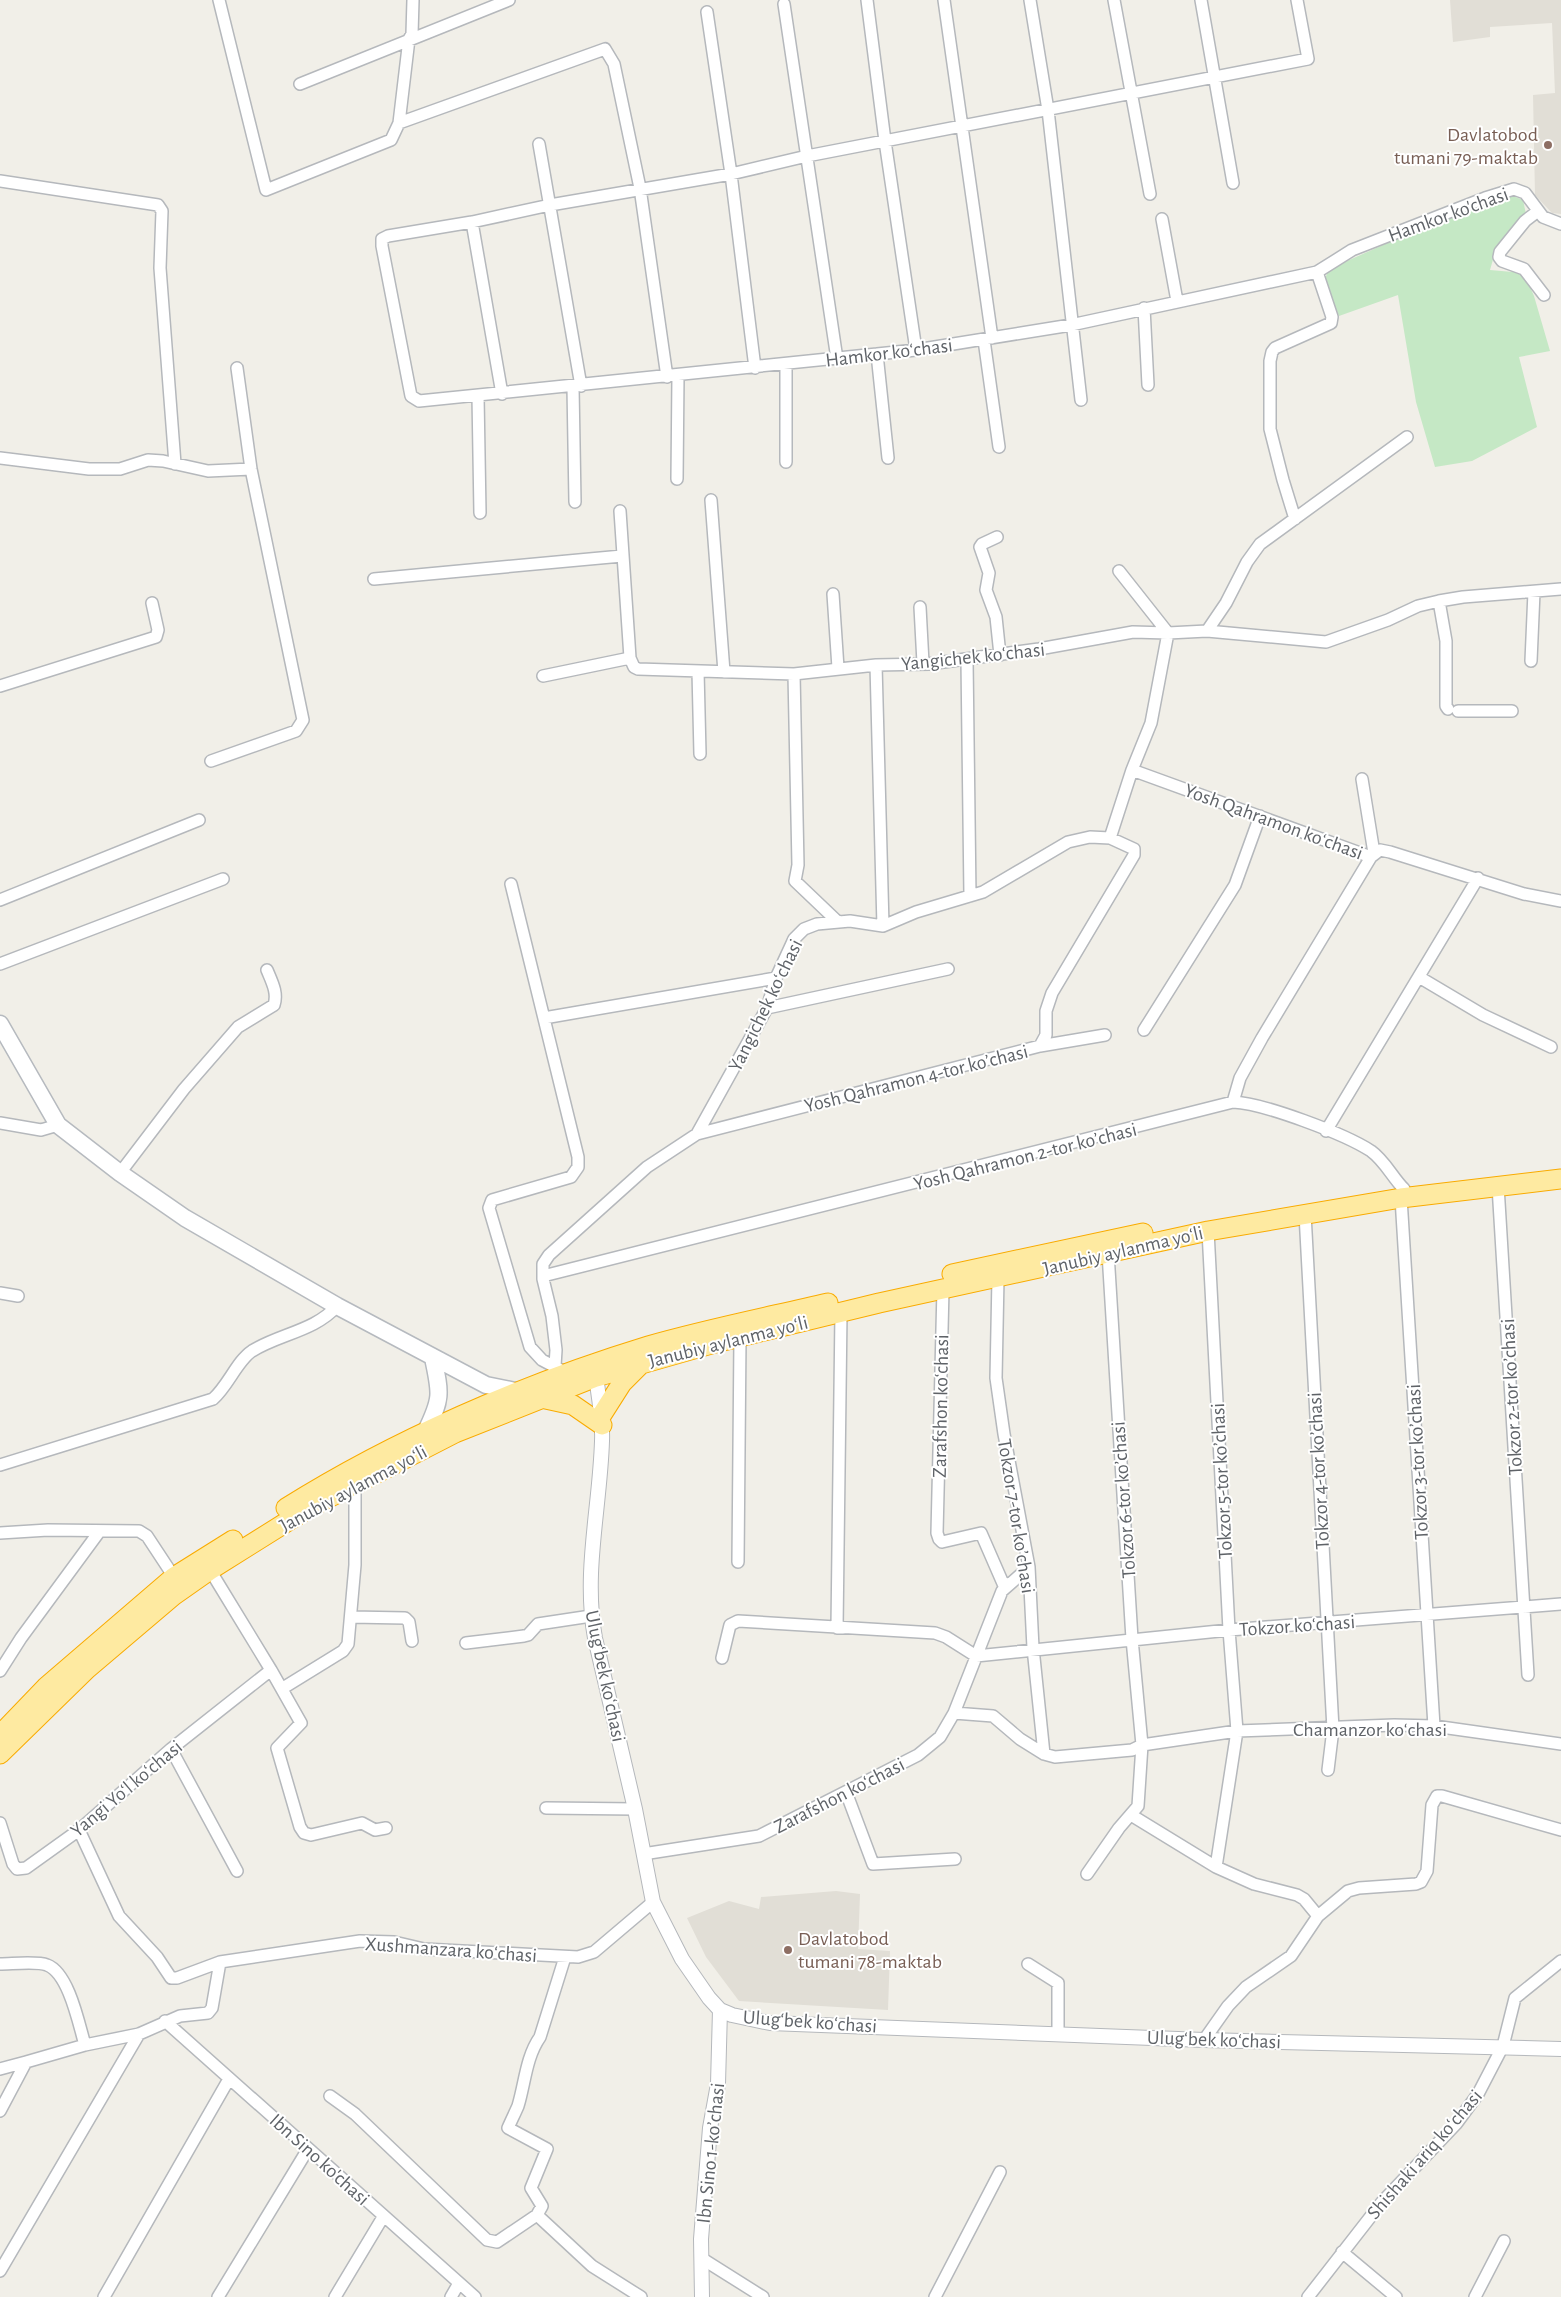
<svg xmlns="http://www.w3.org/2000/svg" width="1561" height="2297" font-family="'Alegreya Sans',sans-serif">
	<rect width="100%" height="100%" fill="#f1efe8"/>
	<path fill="#e1ded6" d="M1450 0H1561V214L1552 213 1535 195 1533 95 1555 93 1552 23 1490 27V37L1453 42Z
		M836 1891 860 1894 858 1949 890 1951 888 2010 739 2001 706 1957 687 1918 729 1901 759 1909 761 1897Z"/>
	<path fill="#c5e8c5" d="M1508 194 1523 200 1526 214 1494 256 1490 270 1524 273 1534 296 1550 351 1519 357 1537 427 1472 461 1435 467 1416 402 1398 295 1339 316 1324 281 1329 269 1446 217Z"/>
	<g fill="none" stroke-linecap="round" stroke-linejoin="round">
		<g stroke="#b5b8bc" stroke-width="14">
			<path id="minor" d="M219 0 266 190 391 140 399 123 409 39 412 34 413 0
				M867 0 885 141 916 350
				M944 0 992 338
				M1030 0 1048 110 1081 400
				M1114 0 1150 194
				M1201 0 1233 183
				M1297 0 1308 59 807 156 731 174 550 205 472 222 388 236 382 239V246L411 396 419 401 916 350 1071 325 1317 272 1352 250 1485 198 1514 189 1525 193 1543 217 1561 224
				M784 4 837 359
				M707 12 731 174 755 368
				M300 84 509 0
				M399 123 605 49 614 64 640 188 667 377
				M539 144 581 386
				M0 181 158 205 162 211 160 268 175 464
				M1538 211 1525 221 1500 252 1499 257 1502 261 1524 269 1544 295
				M1162 219 1177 301
				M472 222 502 394
				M1144 308 1148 385
				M984 340 999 447
				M877 354 888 458
				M573 387 575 502
				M478 396 480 513
				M0 458 89 469H120L148 460 163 461 208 471 251 469
				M786 462V364
				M677 479 678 376
				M711 500 724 672
				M620 511 630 658 634 667 638 669 794 674 876 665 929 664 1039 649 1133 632 1168 633 1207 631 1326 642 1388 620 1418 606 1439 601 1463 597 1561 589
				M1295 519 1283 480 1270 429V361L1272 352 1275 348 1331 323 1332 317 1317 272
				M997 537 982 544 980 547 989 573 986 590 996 617 1000 655
				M374 579 622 556
				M833 594 838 668
				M1439 601 1446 641V706L1448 709
				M920 607 923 663
				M1207 631 1226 603 1247 562 1260 544 1407 437
				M967 660 970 896
				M1531 661 1534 592
				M876 665 883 926
				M698 671 700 754
				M794 674 798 865 795 881 838 922
				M543 676 630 658
				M0 686 156 637 158 630 152 603
				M1458 711H1512
				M211 761 296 731 303 720 251 469 237 368
				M1132 770 1371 857 1380 850 1390 852 1524 894 1561 901
				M1362 779 1374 853
				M1110 838 1132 770 1151 723 1168 633 1119 571
				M511 884 578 1157V1167L571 1177 492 1200 489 1208 530 1347 542 1360 561 1370
				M0 900 199 820
				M0 964 223 879
				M1419 977 1483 1015 1551 1047
				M767 1008 948 969
				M544 1018 776 978
				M1144 1030 1235 885 1260 816
				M1040 1046 1105 1035
				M1233 1102C1263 1103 1345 1134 1371 1151 1385 1161 1392 1177 1404 1189
				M0 1123 41 1130 58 1125
				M1326 1131 1478 878
				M120 1173 184 1089 238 1027 274 1005C278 993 272 982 267 970
				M1498 1186 1528 1675
				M1401 1198 1434 1726
				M1305 1214 1333 1729 1328 1770
				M1208 1231 1229 1630 1237 1731 1216 1867
				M543 1276 1233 1102 1240 1078 1262 1038 1371 857
				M998 1278 996 1378 1004 1434 1029 1567 1033 1648 1044 1754
				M943 1289 937 1533 939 1539 942 1542 981 1533 1005 1588 1010 1583
				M0 1293 18 1296
				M841 1313 837 1628H843
				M555 1366 556 1350 552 1316 543 1279V1264L549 1255 647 1167 697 1134 767 1008 776 978 794 939 804 929 817 924 850 921 883 926 916 912 983 892 1068 842 1090 837 1110 838 1134 849V855L1052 993 1046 1011V1035L1040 1046 697 1134
				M0 1465 213 1399C228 1386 237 1361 252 1351 279 1334 315 1331 337 1306
				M0 1533 48 1530 139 1531 147 1536 174 1577
				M738 1562 740 1338
				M351 1617 405 1618 409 1622 412 1641
				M466 1643 524 1636 528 1635 538 1624 591 1616
				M722 1658 730 1625 738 1621 935 1633 946 1637 976 1656 1229 1630 1561 1604
				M271 1670 301 1723 277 1748 300 1827 304 1833 311 1835 362 1823 375 1830 386 1828
				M0 1671 21 1638 99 1532
				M283 1688 343 1651 348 1644 355 1565V1486
				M954 1713 993 1716 1020 1739 1044 1754 1055 1757 1132 1750 1142 1745 1237 1731 1394 1725 1434 1726 1561 1744
				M171 1749 237 1871
				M846 1792 873 1864 955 1859
				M546 1808 635 1809
				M1131 1815 1216 1867 1254 1884 1297 1895 1304 1899 1318 1916
				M0 1823 13 1864 17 1869 26 1868 79 1830 171 1749 271 1670 210 1570
				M79 1830 119 1916 157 1957 171 1978H177L220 1962 360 1941 394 1942 424 1949 578 1957 594 1952 653 1902
				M643 1854 759 1836 918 1755 940 1737 954 1713 1002 1591 1029 1567
				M1087 1874 1119 1828 1138 1806 1142 1745 1132 1639 1108 1253
				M0 1964C12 1964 37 1961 47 1965 69 1973 79 2025 85 2045L139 2034 180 2016 208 2013 212 2008 220 1962
				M1028 1964 1058 1983V2034
				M165 2021 475 2297
				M1204 2040 1228 2006 1246 1987 1291 1956 1318 1916 1348 1891 1359 1888 1416 1884 1421 1882 1427 1871 1432 1805 1437 1796H1442L1561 1830
				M0 2069 26 2062
				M330 2096 355 2114 487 2240 497 2242 537 2215 592 2266 641 2297
				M0 2111 26 2062 85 2045
				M537 2215 542 2206 531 2188 547 2149 508 2128C511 2121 515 2113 518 2106 525 2083 526 2057 540 2037L565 1957
				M1342 2252 1396 2297
				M701 2258 763 2297
				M0 2271 139 2034
				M104 2297 229 2079
				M218 2297 308 2149
				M335 2297 383 2217
				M451 2297 459 2283
				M935 2297 1000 2172
				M1308 2297 1382 2202 1456 2124 1478 2094 1503 2046 1515 1998 1561 1961
				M1475 2297 1504 2241"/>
		</g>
		<g stroke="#b5b8bc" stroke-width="16">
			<path id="tertiary" d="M596 1377C599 1398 603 1419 602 1441 600 1507 583 1573 595 1638L635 1809 653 1902 682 1959 709 1998 720 2010 732 2015 770 2023 1204 2040 1561 2049
				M702 2297 701 2239 710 2128 718 2084 720 2010"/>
		</g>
		<g stroke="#b6babf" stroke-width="19">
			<path id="secondary" d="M0 1024 58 1125 120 1173 185 1218 337 1306 486 1385 520 1392
				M425 1433C442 1399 441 1394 433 1358"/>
		</g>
		<g stroke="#f9ab00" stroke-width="21">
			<path id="trunk" d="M952 1274 1143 1233
				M541 1398 573 1405 602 1425
				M601 1416 622 1383 640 1365
				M286 1508C396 1439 524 1384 648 1346 707 1329 768 1317 828 1303
				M0 1735 46 1687 174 1577 233 1540
				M0 1754 87 1669 173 1596 210 1570 309 1508 455 1433 596 1377 715 1343 879 1303 1208 1231 1401 1198 1561 1179"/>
		</g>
		<use href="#minor" stroke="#fff" stroke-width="11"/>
		<use href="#tertiary" stroke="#fff" stroke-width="14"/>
		<use href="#secondary" stroke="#fff" stroke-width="16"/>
		<use href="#trunk" stroke="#feeaa1" stroke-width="19"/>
	</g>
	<g fill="#8d6e63" stroke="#fff" stroke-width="2">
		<circle cx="1548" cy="145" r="5"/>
		<circle cx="788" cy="1950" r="5"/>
	</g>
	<g text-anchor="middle" stroke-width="4" stroke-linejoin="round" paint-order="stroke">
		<g font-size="20" fill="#785e54" stroke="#fff" text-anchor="end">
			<text x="1538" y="141">Davlatobod<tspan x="1538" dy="23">tumani 79-maktab</tspan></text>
			<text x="798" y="1945" text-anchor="start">Davlatobod<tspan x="798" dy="23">tumani 78-maktab</tspan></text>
		</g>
		<g font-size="20" fill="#5f6368" stroke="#fff">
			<text transform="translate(1448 214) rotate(-20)" y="7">Hamkor ko'chasi</text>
			<text transform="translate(889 352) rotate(-7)" y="7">Hamkor koʻchasi</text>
			<text transform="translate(973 656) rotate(-6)" y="7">Yangichek koʻchasi</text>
			<text transform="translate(1274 821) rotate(20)" y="7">Yosh Qahramon koʻchasi</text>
			<text transform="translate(765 1005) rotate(-64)" y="7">Yangichek koʻchasi</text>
			<text transform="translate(916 1078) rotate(-14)" y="7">Yosh Qahramon 4-tor koʼchasi</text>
			<text transform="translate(1025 1156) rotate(-14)" y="7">Yosh Qahramon 2-tor koʼchasi</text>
			<text transform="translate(1123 1250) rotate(-13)" y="7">Janubiy aylanma yoʻli</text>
			<text transform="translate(728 1341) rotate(-14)" y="7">Janubiy aylanma yoʻli</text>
			<text transform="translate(1511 1397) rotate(-93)" y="7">Tokzor 2-tor koʼchasi</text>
			<text transform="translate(940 1406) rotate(-89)" y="7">Zarafshon koʻchasi</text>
			<text transform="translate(1417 1462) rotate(-93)" y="7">Tokzor 3-tor koʼchasi</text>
			<text transform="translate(1318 1471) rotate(-93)" y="7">Tokzor 4-tor koʼchasi</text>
			<text transform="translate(1221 1481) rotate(-93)" y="7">Tokzor 5-tor koʼchasi</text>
			<text transform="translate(353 1488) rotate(-28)" y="7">Janubiy aylanma yoʻli</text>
			<text transform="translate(1123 1500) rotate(-94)" y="7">Tokzor 6-tor koʼchasi</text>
			<text transform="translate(1017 1516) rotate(81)" y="7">Tokzor 7-tor koʼchasi</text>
			<text transform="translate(1297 1625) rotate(-4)" y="7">Tokzor koʻchasi</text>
			<text transform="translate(606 1676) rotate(78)" y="7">Ulugʻbek koʻchasi</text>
			<text x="1370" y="1736">Chamanzor koʻchasi</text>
			<text transform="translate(126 1788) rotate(-40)" y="7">Yangi Yoʻl koʻchasi</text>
			<text transform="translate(839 1795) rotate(-27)" y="7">Zarafshon koʻchasi</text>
			<text transform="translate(451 1949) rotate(4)" y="7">Xushmanzara koʻchasi</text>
			<text transform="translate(810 2021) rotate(4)" y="7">Ulugʻbek koʻchasi</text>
			<text transform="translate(1214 2039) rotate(2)" y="7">Ulugʻbek koʻchasi</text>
			<text transform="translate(710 2153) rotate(-84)" y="7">Ibn Sino 1-koʼchasi</text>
			<text transform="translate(1424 2154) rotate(-49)" y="7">Shishaki ariq koʻchasi</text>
			<text transform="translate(320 2159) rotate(42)" y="7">Ibn Sino ko'chasi</text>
		</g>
	</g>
</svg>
